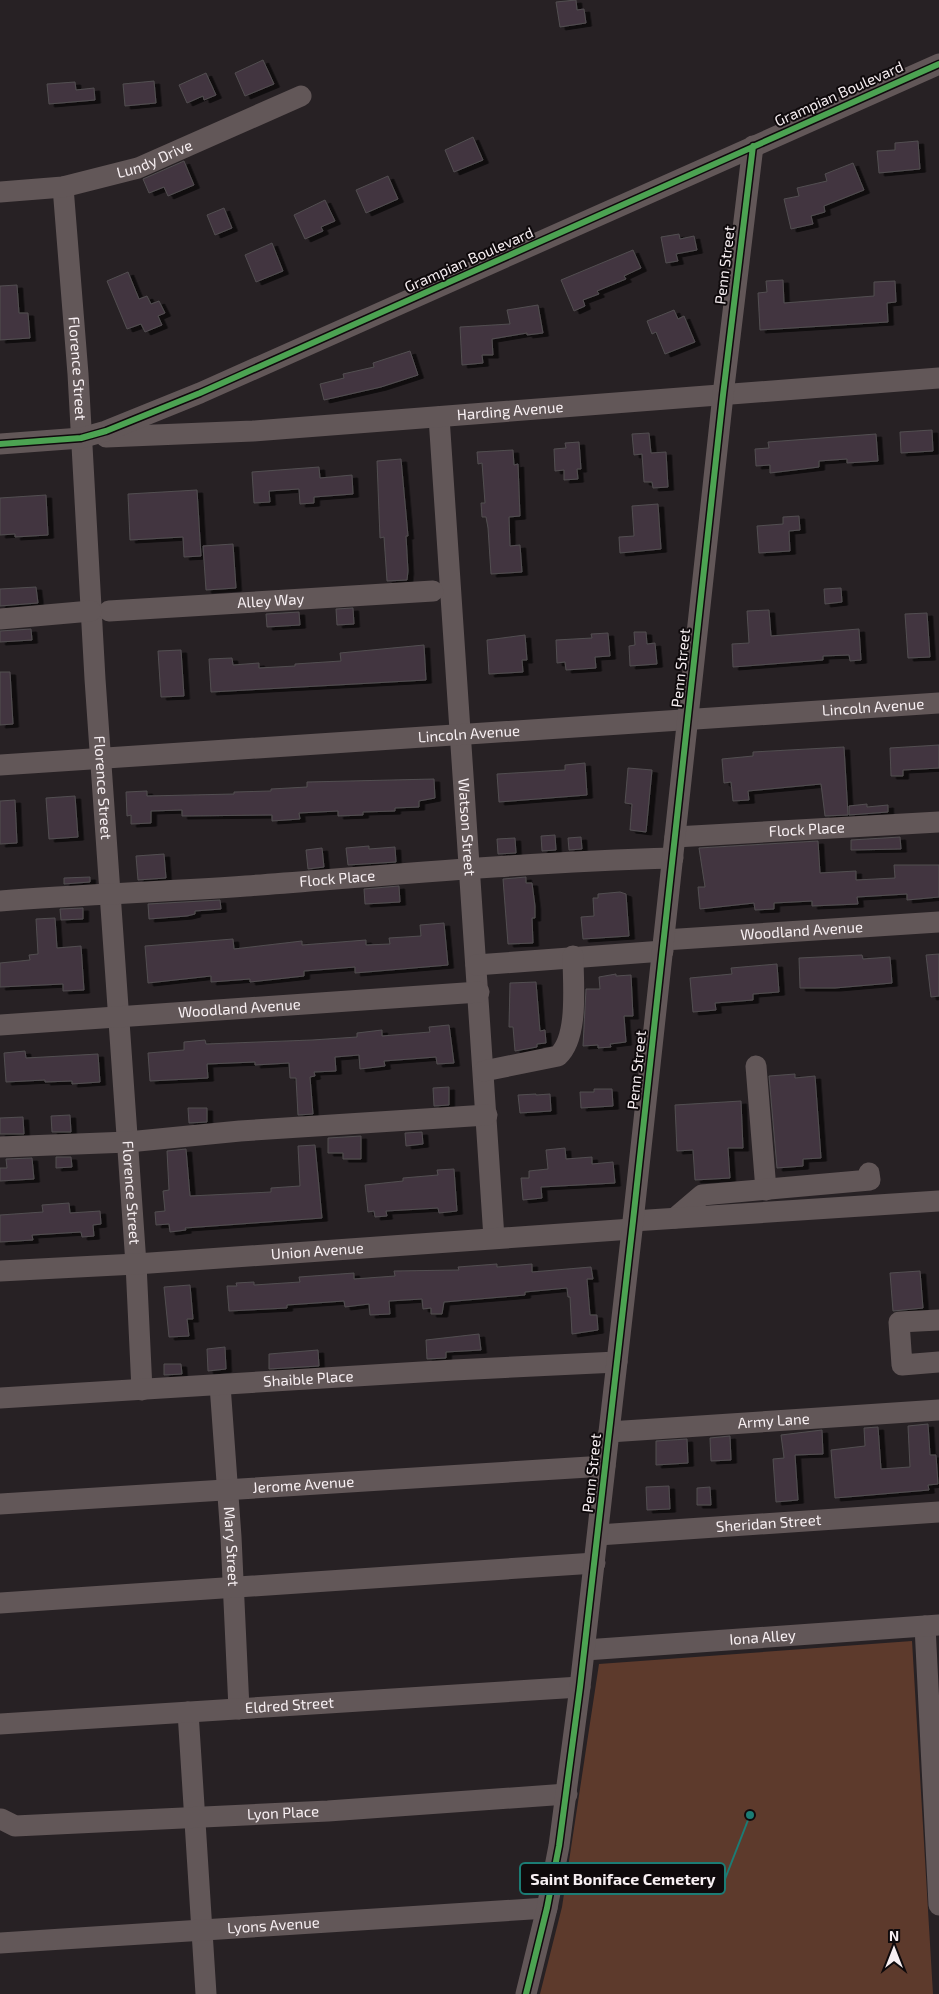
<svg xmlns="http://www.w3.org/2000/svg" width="939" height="1994" font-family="'Exo 2',sans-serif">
	<defs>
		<filter id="shadow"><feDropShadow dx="5.5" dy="3" stdDeviation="0" flood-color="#0009"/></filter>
	</defs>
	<rect width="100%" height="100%" fill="#272124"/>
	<path fill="#5d3a2c" d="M912 1641 933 1994H540L562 1907 599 1664Z"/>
	<path fill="#42363f" stroke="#524e51" filter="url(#shadow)" d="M576 0 577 10 584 9 586 23 560 27 556 2Z
		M263 60 274 84 245 96 235 73Z
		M206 73 216 95 204 100 203 96 187 103 179 85Z
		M154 81 156 103 125 106 123 84Z
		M75 82 76 90 94 88 95 100 49 104 47 84Z
		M473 137 483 160 454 172 445 150Z
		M918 141 920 169 879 173 877 151 895 150V143Z
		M184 161 194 185 168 196 164 187 149 193 143 179Z
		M853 163 864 190 824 206 825 212 811 216 813 224 791 229 784 199 799 196 797 188 827 181 825 174Z
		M388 176 398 199 366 213 356 190Z
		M325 200 335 221 321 227 323 231 305 239 294 215Z
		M224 208 232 228 215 235 207 215Z
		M679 234 680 239 694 236 697 250 676 254 678 261 666 263 661 237Z
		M272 243 283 271 256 282 245 255Z
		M633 250 641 268 624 276 626 279 597 291 599 294 583 300 585 306 574 311 561 280Z
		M128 272 139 299 147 296 151 304 159 301 165 313 158 316 162 325 145 332 141 324 127 329 107 281Z
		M783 280 784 303 874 296V282L895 281 896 302 887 303 888 322 760 330 758 293 767 292 766 281Z
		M17 285 19 313H28L30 338 0 340V286Z
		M538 305 543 333 527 335V333L492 339 493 355H482L483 363 462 365 460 327 510 324 507 310Z
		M674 310 678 319 684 316 695 342 665 354 656 332 652 334 647 321Z
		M410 351 418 375 381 387 324 400 320 384 344 378 343 374 374 367 373 363Z
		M932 430 933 451 901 453 900 432Z
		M649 433 651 453 666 452 668 487 653 488 652 482H644L642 454 634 455 632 434Z
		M876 434 878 461 847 463V459L819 461V467L770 473V465L756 466 755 449 769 448 768 442Z
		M579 442 581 469H577L578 479 564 480V470L555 471 554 449 566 448 565 443Z
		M513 450 514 465 518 464 520 516 509 517 510 546 520 545 522 572 491 574 488 528 486 517H482L481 503H485L482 463 478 464 477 452Z
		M401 459 408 536H406L408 571 407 580 387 581 384 537 380 538 377 461Z
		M319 467 320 478 352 475 353 494 314 497V503L300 504 299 489 269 491 270 502 254 503 252 472Z
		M197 490 201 556 184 557 183 537 130 540 128 494Z
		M46 495 48 535 15 537V534L0 535V498Z
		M658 504 661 549 620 553 619 537 634 536 632 506Z
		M799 516 800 530 789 531 790 551 759 553 757 526 783 524V517Z
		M233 544 236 588 206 590 203 546Z
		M36 587 38 603 0 606V589Z
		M841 588 842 602 825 604 824 589Z
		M353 608 354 624 337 625 336 609Z
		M769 610 771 636 859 629 861 660 850 661 849 655 823 656V660L733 667 732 644 749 643 747 611Z
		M299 612 300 625 267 627 266 614Z
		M927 613 930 657 908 658 905 614Z
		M31 629 32 640 0 642V631Z
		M634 632H646L647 644 655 643 657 664 630 666 629 646 635 645Z
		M608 633 610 656 595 657 596 668 566 670 565 662 557 663 556 640 592 638 591 634Z
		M525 635 527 660H522L523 672 489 674 487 640Z
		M424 645 426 680 211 692 209 659 232 658 233 665 259 663V668L295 666V664L341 661 340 653Z
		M181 650 184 696 161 697 158 651Z
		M0 672H10L13 724 0 725Z
		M939 745V768L903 770V776H891L890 748Z
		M844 747 848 815 825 816 821 784 748 791 749 800 733 801 731 782 724 783 722 759 753 756V752Z
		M585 763 587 795 499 802 497 774 565 770V765Z
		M628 768 652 770 646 832 630 830 632 804 625 803Z
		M434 779 435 798 419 801V807L395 808V811L363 812V815L338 816V811L299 813 300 819 272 821V815L182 816V810L151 811V823L131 824V815L127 816 126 792 147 791V796L234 794V792L271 791V789L307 787V782Z
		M75 796 78 837 49 839 46 798Z
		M15 800 17 843 0 844V801Z
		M867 804V807L888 805V812L849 815V806Z
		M555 835 556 850 542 851 541 836Z
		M581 837 582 849 569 850 568 838Z
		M900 837 901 849 851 850V840Z
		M515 838 516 853 498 854 497 839Z
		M818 841 820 873 856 871V880L895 878 894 865H939V897L907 900V894L857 897 858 904 812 906V901L774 903V909L755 910 754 903 700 909 698 887H705L699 848Z
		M369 846V849L395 847 396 862 348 865 346 848Z
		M322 848 324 867 308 869 306 850Z
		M164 854 166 878 138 880 136 856Z
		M90 877V882L64 884V878Z
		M526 877V883H532L535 906V918H532L533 943 508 944 503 879Z
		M399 886 400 902 365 904 364 889Z
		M620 892 626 894 629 936 583 939 581 917 594 916 593 898H598V894Z
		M220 900 221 909 195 911V914L187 916 149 919 148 904Z
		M83 908V919L61 920 60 909Z
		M55 918 57 948 81 946 84 990 63 991V984L0 987V963L30 960 29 955 38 954 36 919Z
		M444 923 448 965 355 973V967L304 971V976L250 982V979L211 982V976L148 983 145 946 233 939 234 949 302 941V945L366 940V945L390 944 389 938 421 936 420 925Z
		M939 954V996L931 997 926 955Z
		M862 955 863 959 890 957 892 983 835 988H800L799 958Z
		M777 964 779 992 753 994V1000L715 1003 716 1010 693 1012 690 978 732 974 731 968Z
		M616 974V976L631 975 633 1016H624L626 1042 610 1044 611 1047 598 1048V1045L583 1046 586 989H600L599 977Z
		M536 982 540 1031 545 1030 546 1043 537 1044V1047L515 1051 513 1027H509L510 983Z
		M449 1025 454 1063 437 1064 436 1057 384 1061 385 1066 360 1069 359 1055 335 1057 336 1071 314 1072 315 1076 310 1077 313 1114 298 1115 296 1078H290L289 1063 255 1065V1062L207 1064 208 1078 150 1081 148 1053 184 1050V1042L205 1040 206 1044 312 1040 357 1037V1033L382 1030V1036L430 1032 429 1027Z
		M25 1051 26 1058 98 1054 100 1082 72 1084V1081L45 1082V1080L6 1082 4 1053Z
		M795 1074V1078L815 1076 821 1158 803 1159V1166L777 1168 769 1076Z
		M449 1087V1105L434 1106 433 1088Z
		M594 1089H612L613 1106 581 1108 580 1092H594Z
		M536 1094V1095L550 1094 551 1111 520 1113 518 1095Z
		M741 1101 743 1148H728L730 1178 695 1180 693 1150 677 1151 675 1105Z
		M188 1108H207V1122L189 1123Z
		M70 1115 71 1132H52L51 1116Z
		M23 1117 24 1134H0V1118Z
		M422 1132 423 1144 406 1146 405 1133Z
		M361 1136V1159H343V1153H328V1138Z
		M315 1145 322 1218 185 1228 186 1230 170 1232 169 1224 156 1225 155 1212 165 1211 163 1191 169 1190 167 1151 186 1149 190 1196 271 1192V1188L300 1186 298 1146Z
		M565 1148 566 1159 592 1157V1164L613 1162 615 1183 541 1187 542 1198 523 1200 521 1178H529V1171L548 1169 546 1150Z
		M56 1157H71L72 1167 56 1168Z
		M32 1158 34 1179 0 1181V1168H7L6 1159Z
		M454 1169 457 1211 439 1213 438 1208 386 1211 387 1216 375 1217 374 1211 368 1212 365 1185 403 1181V1178L438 1175 437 1170Z
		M69 1203 70 1213 100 1211 101 1224 93 1225 94 1236 82 1237 81 1232 32 1235 33 1240 0 1242V1215L43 1212 42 1205Z
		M497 1264V1267L532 1264V1272L591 1267 593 1279H587L590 1315H597L598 1330 572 1334 570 1297H568L567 1288 525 1292V1295L444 1302 442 1314H431V1308L423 1309 422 1299 389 1301 390 1314 370 1315 369 1304 345 1307 344 1301 287 1305V1308L229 1311 227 1286H237L236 1283 254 1282V1285L300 1282 299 1277 354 1273V1279L395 1276 394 1271 459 1270 458 1267Z
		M920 1271 923 1308 893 1311 890 1273Z
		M190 1285 193 1319H187L189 1336 169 1337 164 1287Z
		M479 1334 481 1350 446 1352V1358L427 1359 426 1340Z
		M225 1347 226 1369 208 1371 207 1349Z
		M318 1350 319 1366 269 1369V1354Z
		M164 1364H181L182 1374 164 1375Z
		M928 1424 930 1455H936L938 1484 928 1485 929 1490 835 1498 831 1450 865 1446 864 1428 878 1427 881 1469 910 1467 908 1426Z
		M822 1430 823 1454 795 1455 798 1500 776 1502 773 1459 784 1458 781 1435Z
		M730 1436 731 1460 711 1461 710 1438Z
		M687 1439 688 1463 656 1465V1441Z
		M669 1486 670 1509 647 1510 646 1487Z
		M710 1487 711 1505H697V1488Z"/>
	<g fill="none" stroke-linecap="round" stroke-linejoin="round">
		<g stroke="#625758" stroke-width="21">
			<path id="s1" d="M63 187 78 374 95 679 136 1264 142 1390"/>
			<path id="s2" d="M0 192 63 187 138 168 301 96"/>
			<path id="s3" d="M439 417 494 1238"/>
			<path id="s4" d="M106 437 253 431 939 378"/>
			<path d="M0 444 81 438 106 431 200 393 939 64"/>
			<path id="s5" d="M109 611 433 591"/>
			<path d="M0 619 91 611"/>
			<path id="s6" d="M0 765 939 703"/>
			<path id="s7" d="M675 837 939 822"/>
			<path id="s8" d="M0 901C82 894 164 892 246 886 388 875 530 862 673 858"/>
			<path id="s9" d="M664 940 939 922"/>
			<path d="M476 965 663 951"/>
			<path id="s10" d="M0 1025 479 992"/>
			<path d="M756 1066 766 1190"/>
			<path d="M484 1071 558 1056C579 1037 573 984 573 956"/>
			<path d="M0 1147 128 1142 240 1131 487 1115"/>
			<path d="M675 1218 702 1195 870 1180 869 1173"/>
			<path d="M633 1221 939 1201"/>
			<path id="s11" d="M0 1271 136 1264 632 1229"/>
			<path d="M939 1320 899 1322 902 1365 939 1362"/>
			<path id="s12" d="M220 1385 231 1537 239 1709"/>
			<path id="s13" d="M0 1398 454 1370 617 1362"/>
			<path id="s14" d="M609 1432 939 1410"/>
			<path id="s15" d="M0 1504 605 1466"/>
			<path id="s16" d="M598 1535 939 1512"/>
			<path d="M0 1603 595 1563"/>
			<path d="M925 1626 939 1905"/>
			<path id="s17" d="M585 1650 939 1625"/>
			<path d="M188 1712 206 1994"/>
			<path id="s18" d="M0 1724 580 1687"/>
			<path id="s19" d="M1 1819 15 1826 36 1825 328 1811 567 1794"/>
			<path id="s20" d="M0 1943 547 1908"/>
			<path d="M526 1994 547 1908 559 1846 580 1687 633 1221 723 395 753 146"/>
		</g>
		<g stroke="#0f0a0c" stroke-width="9">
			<path id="cycleway" d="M0 444 81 438 106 431 200 393 939 64
				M526 1994 547 1908 559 1846 580 1687 633 1221 723 395 753 146"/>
		</g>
		<use href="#cycleway" stroke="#4ca352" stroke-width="6"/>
	</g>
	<g text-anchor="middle" stroke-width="4" stroke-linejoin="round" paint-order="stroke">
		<g font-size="15" fill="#f7eff2" stroke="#0f0a0c">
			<text transform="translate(839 94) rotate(-24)" y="5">Grampian Boulevard</text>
			<text dy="5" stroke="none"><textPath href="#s2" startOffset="159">Lundy Drive</textPath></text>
			<text transform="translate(469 260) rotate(-24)" y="5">Grampian Boulevard</text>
			<text transform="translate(725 265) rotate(-83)" y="5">Penn Street</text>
			<text dy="5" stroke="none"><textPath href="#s1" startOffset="182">Florence Street</textPath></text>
			<text dy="5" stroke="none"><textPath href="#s4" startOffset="405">Harding Avenue</textPath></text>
			<text dy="5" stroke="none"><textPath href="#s5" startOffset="162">Alley Way</textPath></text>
			<text transform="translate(681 668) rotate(-84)" y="5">Penn Street</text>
			<text dy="5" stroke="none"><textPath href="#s6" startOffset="875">Lincoln Avenue</textPath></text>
			<text dy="5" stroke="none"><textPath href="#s6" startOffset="470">Lincoln Avenue</textPath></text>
			<text dy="5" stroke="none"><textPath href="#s1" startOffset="602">Florence Street</textPath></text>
			<text dy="5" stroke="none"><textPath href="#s3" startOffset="411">Watson Street</textPath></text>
			<text dy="5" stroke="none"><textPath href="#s7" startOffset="132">Flock Place</textPath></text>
			<text dy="5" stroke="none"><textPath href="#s8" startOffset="338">Flock Place</textPath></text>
			<text dy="5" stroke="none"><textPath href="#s9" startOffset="138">Woodland Avenue</textPath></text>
			<text dy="5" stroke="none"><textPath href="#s10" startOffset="240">Woodland Avenue</textPath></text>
			<text transform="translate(637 1070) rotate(-84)" y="5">Penn Street</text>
			<text dy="5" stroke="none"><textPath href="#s1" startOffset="1008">Florence Street</textPath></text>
			<text dy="5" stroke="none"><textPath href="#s11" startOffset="318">Union Avenue</textPath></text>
			<text dy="5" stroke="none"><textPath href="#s13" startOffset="309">Shaible Place</textPath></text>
			<text dy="5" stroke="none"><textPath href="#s14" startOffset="165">Army Lane</textPath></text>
			<text transform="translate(592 1473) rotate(-84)" y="5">Penn Street</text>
			<text dy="5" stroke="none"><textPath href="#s15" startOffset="304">Jerome Avenue</textPath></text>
			<text dy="5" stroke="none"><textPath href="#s16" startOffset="171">Sheridan Street</textPath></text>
			<text dy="5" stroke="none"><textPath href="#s12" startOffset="162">Mary Street</textPath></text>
			<text dy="5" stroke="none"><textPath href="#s17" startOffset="178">Iona Alley</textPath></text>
			<text dy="5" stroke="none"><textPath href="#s18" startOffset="290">Eldred Street</textPath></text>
			<text dy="5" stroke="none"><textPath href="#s19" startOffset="284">Lyon Place</textPath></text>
			<text dy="5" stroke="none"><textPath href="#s20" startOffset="274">Lyons Avenue</textPath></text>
		</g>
	</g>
	<path fill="none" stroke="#1b7c75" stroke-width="2" d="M750 1815L725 1879"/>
	<circle fill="#1b7c75" stroke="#0f0a0c" stroke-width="2" cx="750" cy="1815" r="5"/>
	<rect fill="#0f0a0c" stroke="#1b7c75" stroke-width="2" x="520" y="1863" width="205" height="31" rx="5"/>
	<g font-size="16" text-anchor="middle" font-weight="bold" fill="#f7eff2">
		<text x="623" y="1885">Saint Boniface Cemetery</text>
	</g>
	<g transform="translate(894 1949)" stroke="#0f0a0c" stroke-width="4" paint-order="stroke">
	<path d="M0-4L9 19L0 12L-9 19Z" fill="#f7eff2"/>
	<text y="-8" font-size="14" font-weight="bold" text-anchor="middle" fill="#f7eff2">N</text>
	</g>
</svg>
